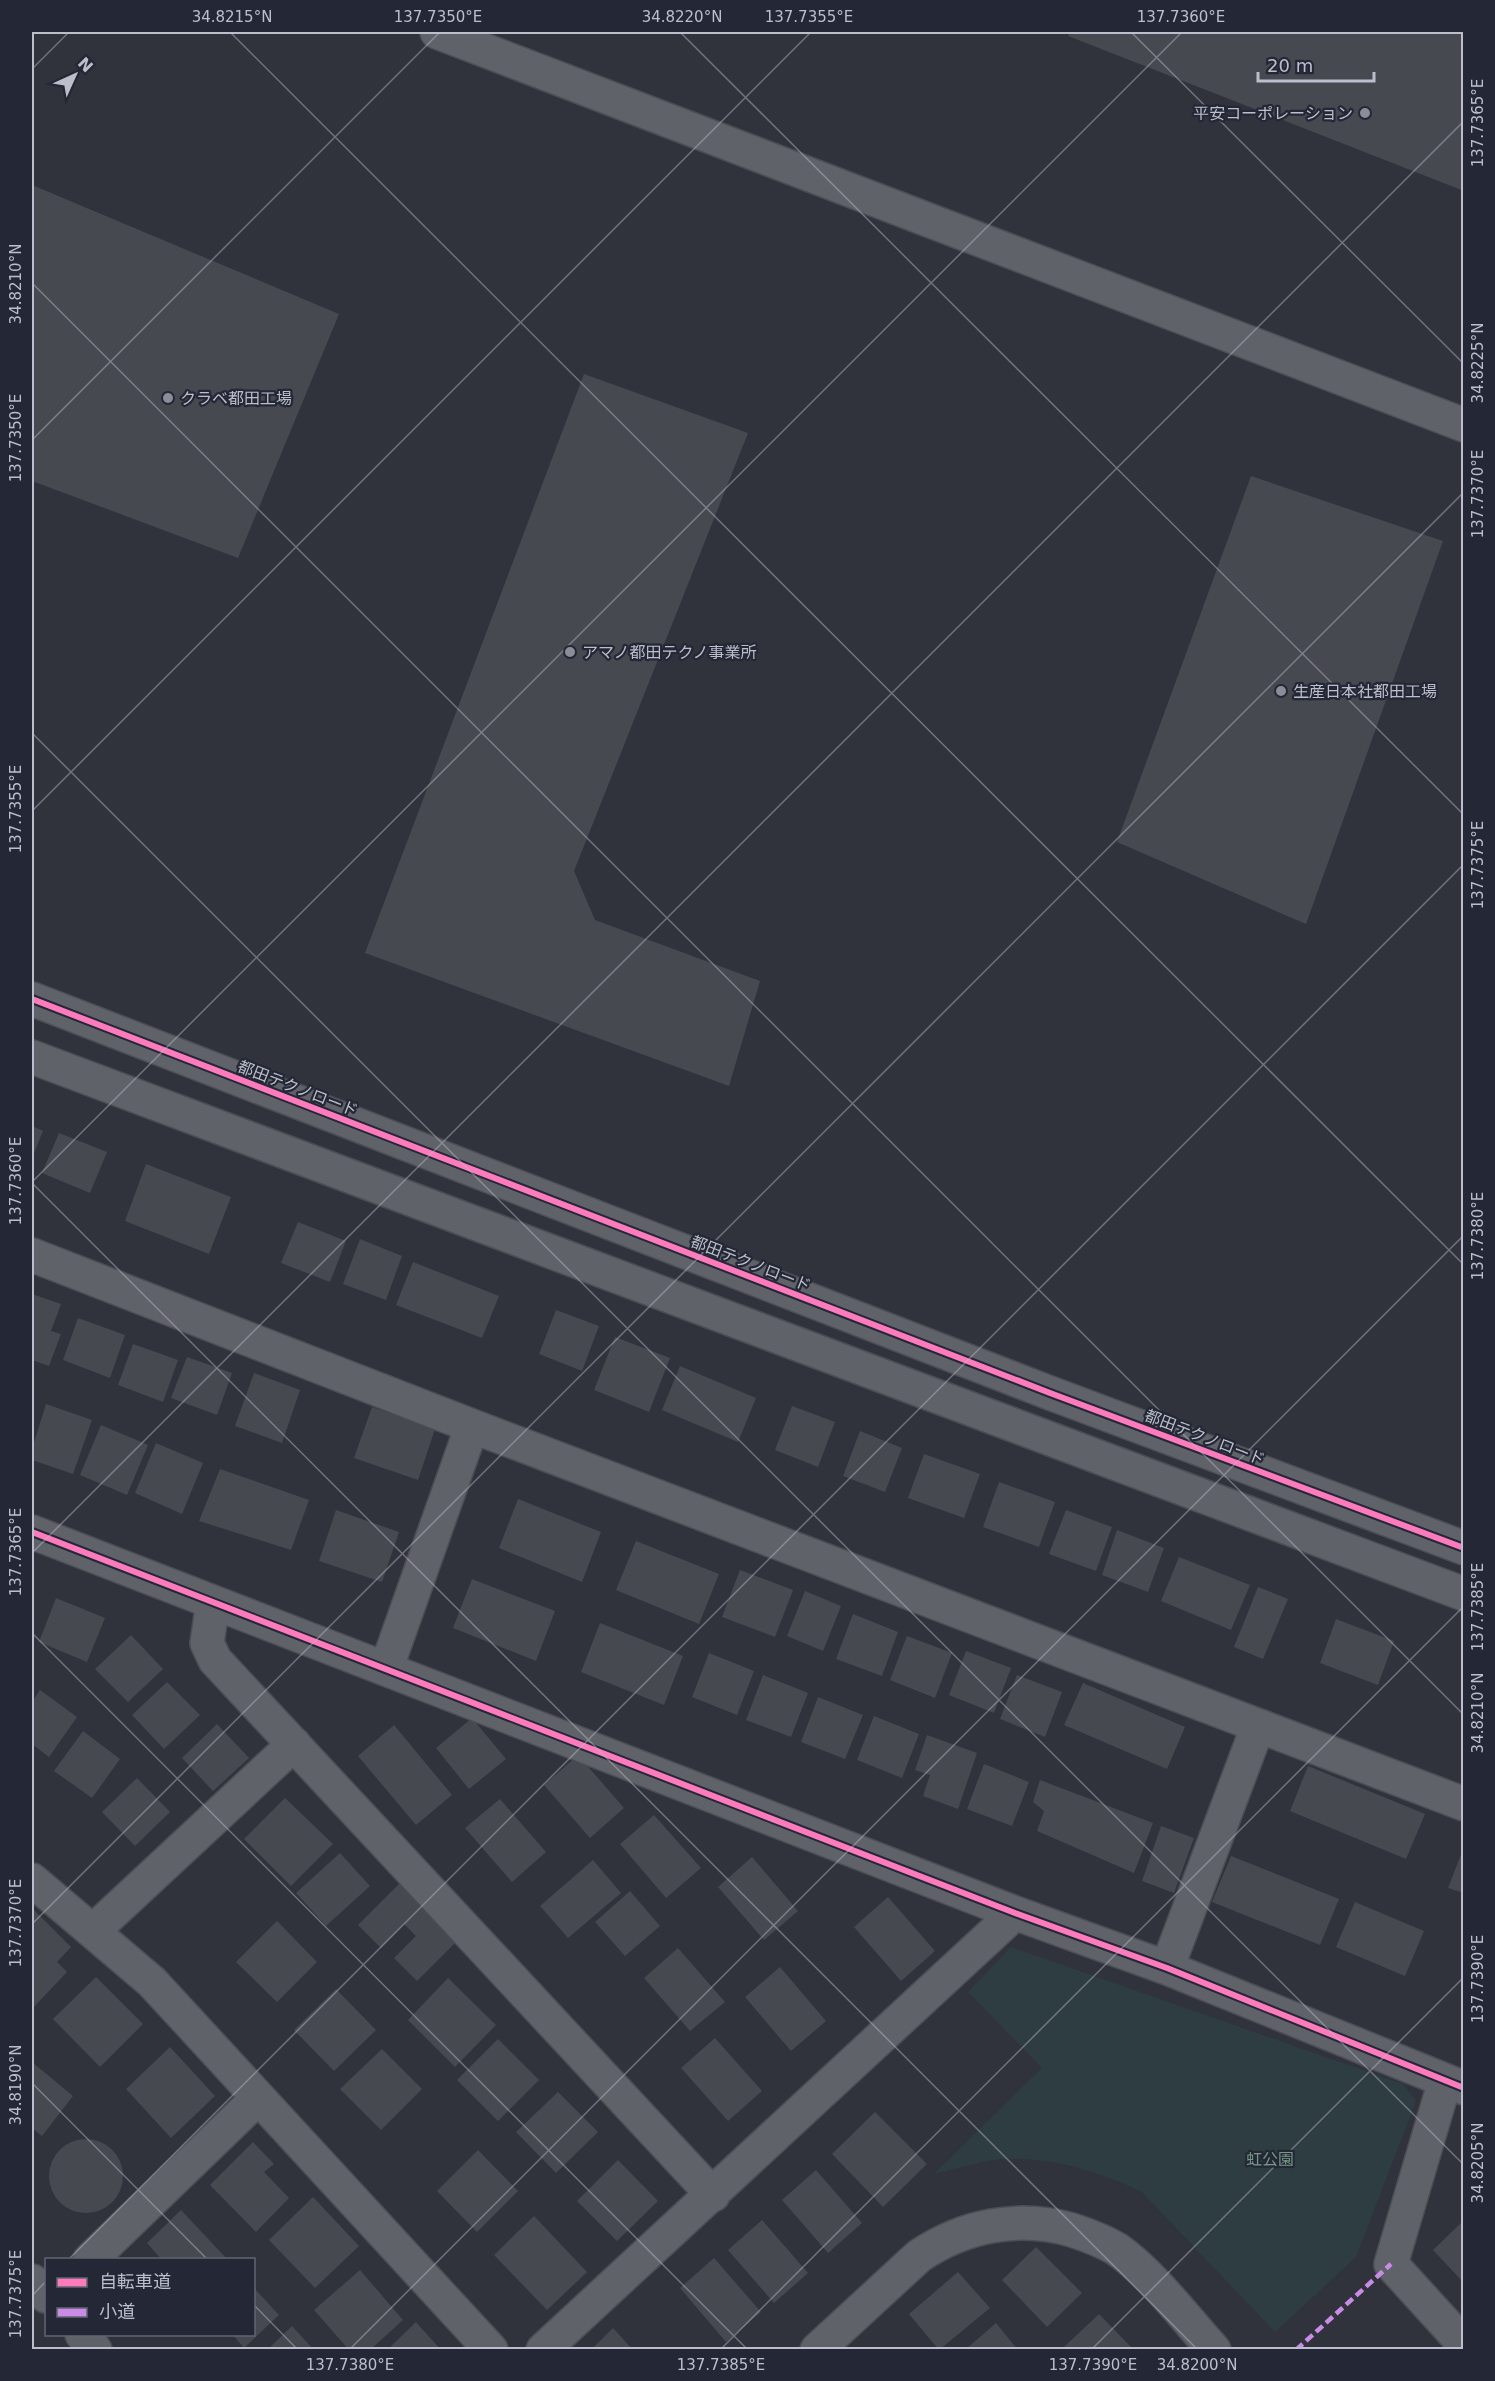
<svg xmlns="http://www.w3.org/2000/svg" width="1495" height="2381" font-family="'DejaVu Sans','Noto Sans JP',sans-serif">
	<rect width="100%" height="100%" fill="#30333c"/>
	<path fill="#2e3d42" d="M1011 1947 1403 2084 1416 2101 1356 2257 1275 2332 1142 2192C1101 2172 1050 2156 1003 2159 980 2161 956 2169 934 2174L1042 2068 968 1992Z"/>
	<path fill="#474951" d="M1070 32H1464V191L1068 36Z
		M32 185 339 314 238 558 32 481Z
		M584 374 748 433 574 871 595 920 760 981 729 1086 365 953Z
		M1251 476 1443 541 1306 924 1117 842Z
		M32 1126 43 1131 32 1158Z
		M59 1133 107 1152 90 1193 42 1173Z
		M146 1164 231 1197 209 1254 125 1221Z
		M298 1222 346 1241 330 1282 281 1263Z
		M360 1239 402 1256 386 1300 343 1284Z
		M413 1262 499 1296 482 1338 396 1305Z
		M32 1294 61 1304 51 1331 61 1334 49 1366 32 1360Z
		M556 1310 599 1326 582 1371 539 1354Z
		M78 1318 125 1335 110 1378 63 1360Z
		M615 1337 670 1358 649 1412 594 1390Z
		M133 1344 178 1360 163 1402 118 1385Z
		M187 1357 232 1373 217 1415 171 1398Z
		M680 1366 756 1398 738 1442 662 1410Z
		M254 1373 300 1390 282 1443 235 1426Z
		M46 1404 92 1420 73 1474 32 1460V1449Z
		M792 1406 835 1422 818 1467 775 1450Z
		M372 1407 435 1429 418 1480 354 1458Z
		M101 1425 148 1445 127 1495 80 1475Z
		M860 1431 902 1448 885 1492 843 1476Z
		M156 1443 203 1463 182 1514 135 1493Z
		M924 1454 980 1474 964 1518 908 1498Z
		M220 1469 309 1500 291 1550 199 1521Z
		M999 1482 1055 1502 1039 1547 983 1527Z
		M518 1499 601 1532 582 1582 499 1548Z
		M336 1510 399 1532 382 1582 319 1561Z
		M1066 1510 1112 1527 1096 1571 1049 1554Z
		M1117 1530 1164 1548 1148 1592 1102 1575Z
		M636 1541 719 1574 699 1624 616 1590Z
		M1179 1557 1250 1585 1231 1630 1161 1601Z
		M740 1570 793 1590 775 1637 722 1617Z
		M472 1579 555 1611 536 1661 453 1628Z
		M1258 1587 1288 1599 1263 1659 1234 1647Z
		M805 1591 841 1606 823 1651 787 1636Z
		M56 1598 105 1618 87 1662 39 1642Z
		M853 1614 898 1632 882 1676 836 1659Z
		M1336 1619 1394 1641 1378 1685 1320 1663Z
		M600 1623 683 1656 664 1705 581 1672Z
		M131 1635 163 1669 128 1702 95 1669Z
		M907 1636 952 1653 935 1698 890 1680Z
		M966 1651 1011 1668 994 1713 949 1695Z
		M709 1653 754 1671 737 1715 692 1697Z
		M763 1675 808 1693 791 1737 746 1720Z
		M1017 1675 1062 1692 1045 1737 1000 1719Z
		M167 1682 200 1715 164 1749 132 1715Z
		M1083 1683 1185 1727 1167 1769 1064 1725Z
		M40 1690 77 1717 49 1757 32 1744V1702Z
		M818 1697 863 1715 845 1759 801 1742Z
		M874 1716 919 1734 902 1778 857 1760Z
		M472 1718 506 1759 469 1789 436 1748Z
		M217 1724 249 1758 213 1791 182 1758Z
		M394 1725 452 1795 416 1825 358 1756Z
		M83 1731 120 1759 92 1798 54 1771Z
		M927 1735 977 1753 958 1809 923 1796 930 1775 915 1770Z
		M578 1755 624 1808 590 1838 544 1785Z
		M984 1764 1029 1782 1012 1826 967 1809Z
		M1308 1766 1425 1814 1406 1859 1290 1811Z
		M137 1778 170 1812 135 1846 102 1812Z
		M1040 1780 1153 1823 1134 1873 1037 1831 1044 1811 1033 1802Z
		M285 1798 333 1844 291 1886 244 1839Z
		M500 1799 546 1852 512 1882 465 1828Z
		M654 1815 701 1868 666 1898 620 1844Z
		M1161 1826 1194 1838 1174 1893 1142 1881Z
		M1464 1847V1893L1448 1888Z
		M340 1853 370 1886 326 1926 296 1893Z
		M1231 1856 1339 1899 1320 1945 1212 1902Z
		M752 1857 798 1911 764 1940 718 1887Z
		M593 1860 621 1893 568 1938 540 1906Z
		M403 1880 461 1937 417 1981 394 1958 416 1936 404 1924 381 1948 358 1925Z
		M630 1891 660 1926 625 1956 595 1922Z
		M888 1897 935 1951 901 1981 854 1927Z
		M1355 1902 1424 1931 1405 1976 1336 1947Z
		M32 1908 71 1947 57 1962 67 1972 32 2009Z
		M277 1921 317 1962 277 2002 236 1962Z
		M678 1948 725 2002 690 2031 644 1978Z
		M780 1967 826 2021 791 2051 745 1997Z
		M96 1977 143 2024 100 2067 53 2019Z
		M448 1978 496 2025 455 2067 408 2020Z
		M336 1989 376 2030 334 2071 294 2030Z
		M715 2038 762 2091 728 2121 681 2068Z
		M498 2039 539 2080 498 2121 457 2080Z
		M170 2047 215 2096 171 2138 126 2089Z
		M382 2049 422 2089 381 2130 340 2089Z
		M32 2062 73 2096 42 2136 32 2128Z
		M558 2092 598 2132 556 2173 516 2132Z
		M875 2112 927 2164 883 2207 832 2154Z
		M49 2176a37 37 0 1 1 74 0a37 37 0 1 1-74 0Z
		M253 2142 274 2164 264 2172 289 2198 256 2232 210 2185Z
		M478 2150 518 2191 477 2232 437 2191Z
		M618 2160 658 2201 617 2241 577 2201Z
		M816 2170 862 2223 828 2253 782 2200Z
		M313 2197 359 2246 315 2288 269 2240Z
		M181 2210 228 2260H162L147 2243Z
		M534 2216 587 2272 547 2310 494 2255Z
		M762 2220 808 2273 774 2303 728 2250Z
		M1464 2220V2283L1433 2250Z
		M1036 2247 1082 2293 1047 2327 1002 2280Z
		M714 2258 761 2312 726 2342 680 2288Z
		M360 2270 403 2320 370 2350H349L314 2310Z
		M958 2272 990 2308 939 2350 909 2314Z
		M254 2288 279 2315 244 2348 232 2334H254Z
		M1099 2314 1134 2350H1067L1064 2347Z
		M416 2322 441 2350H387Z
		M996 2323 1018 2350H965Z
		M292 2326 314 2350H267Z
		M613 2328 633 2350H591Z"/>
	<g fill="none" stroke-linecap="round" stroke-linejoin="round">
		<g stroke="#4c4e54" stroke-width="36">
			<path id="minor" d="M437 32 1464 425
				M32 999 1050 1393 1464 1548
				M32 1057 1464 1594
				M32 1255 472 1426 1464 1804
				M32 1532 1015 1913 1167 1968 1464 2088
				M213 1602 207 1643 215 1660 713 2195
				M386 1669 472 1426
				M32 1880 152 1982 491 2350
				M93 1931 294 1744
				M1167 1968 1258 1726
				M1445 2081 1391 2264 1464 2344
				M90 2260 258 2098
				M32 2281 46 2296
				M82 2334 95 2350
				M543 2350 1015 1913
				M817 2350 919 2256C965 2225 1018 2215 1072 2230 1087 2235 1104 2241 1118 2250 1152 2274 1185 2318 1214 2350"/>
		</g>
		<use href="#minor" stroke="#60626a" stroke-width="33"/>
		<path stroke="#ca8be6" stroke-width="4.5" stroke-dasharray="9 4.5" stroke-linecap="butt" d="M1296 2350 1391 2264"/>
		<g stroke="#242836" stroke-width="10">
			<path id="cycleway" d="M32 999 1050 1393 1464 1548
				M32 1532 1015 1913 1167 1968 1464 2088"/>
		</g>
		<use href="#cycleway" stroke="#fd7abc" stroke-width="6"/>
	</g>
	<path fill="none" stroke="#bcbfcb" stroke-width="1.5" stroke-opacity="0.45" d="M230 32 1464 1265M680 32 1464 815M1131 32 1464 364M32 69 69 32M32 283 1464 1715M32 440 440 32M32 733 1464 2165M32 811 811 32M32 1182 1182 32M32 1183 1198 2350M32 1553 1464 121M32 1633 748 2350M32 1924 1464 492M32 2083 208 2260M68 2260 1464 864M32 2296 46 2281M254 2305 298 2350M349 2350 1464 1235M720 2350 1464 1606M1091 2350 1464 1977M1462 2350 1464 2348"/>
	<g fill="#8b8e99" stroke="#242836" stroke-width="2">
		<circle cx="1365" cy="113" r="6"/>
		<circle cx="168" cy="398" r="6"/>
		<circle cx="570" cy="652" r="6"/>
		<circle cx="1281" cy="691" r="6"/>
	</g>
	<g text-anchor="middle" stroke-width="4.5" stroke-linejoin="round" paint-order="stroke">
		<g font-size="16" fill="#bcbfcb" stroke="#242836" text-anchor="start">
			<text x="1353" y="119" text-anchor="end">平安コーポレーション</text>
			<text x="180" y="404">クラベ都田工場</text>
			<text x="582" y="658">アマノ都田テクノ事業所</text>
			<text x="1293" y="697">生産日本社都田工場</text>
		</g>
		<g font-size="16" fill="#bcbfcb" stroke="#242836">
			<text transform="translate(298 1088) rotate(21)" y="6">都田テクノロード</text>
			<text transform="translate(751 1263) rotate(21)" y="6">都田テクノロード</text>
			<text transform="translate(1205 1437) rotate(21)" y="6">都田テクノロード</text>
		</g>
		<g font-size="16" fill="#769984" stroke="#242836">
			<text x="1270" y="2165">虹公園</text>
		</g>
	</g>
	<rect width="1495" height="2381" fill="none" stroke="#242836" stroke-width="66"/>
	<rect x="45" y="2258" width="210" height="78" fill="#242836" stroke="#616472" stroke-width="1.5"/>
	<rect x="57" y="2278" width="30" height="9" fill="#fd7abc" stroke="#616472" stroke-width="1.5"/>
	<text x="99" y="2288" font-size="18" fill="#bcbfcb">自転車道</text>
	<rect x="57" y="2308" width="30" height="9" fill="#ca8be6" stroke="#616472" stroke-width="1.5"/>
	<text x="99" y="2318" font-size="18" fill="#bcbfcb">小道</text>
	<g transform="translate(75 75) rotate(45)" stroke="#242836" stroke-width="4.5" paint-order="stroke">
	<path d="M0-4.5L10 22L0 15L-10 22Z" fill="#bcbfcb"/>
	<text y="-9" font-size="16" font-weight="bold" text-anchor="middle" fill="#bcbfcb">N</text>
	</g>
	<path d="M1258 72v9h116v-9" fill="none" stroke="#bcbfcb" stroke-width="3"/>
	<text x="1267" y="72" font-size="18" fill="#bcbfcb" stroke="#242836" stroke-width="4.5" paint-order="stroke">20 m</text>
	<rect x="33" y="33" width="1429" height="2315" fill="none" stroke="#bcbfcb" stroke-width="2"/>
	<g font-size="15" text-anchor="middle" fill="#bcbfcb">
		<text x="232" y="22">34.8215°N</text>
		<text x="438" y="22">137.7350°E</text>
		<text x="682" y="22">34.8220°N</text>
		<text x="809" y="22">137.7355°E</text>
		<text x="1181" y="22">137.7360°E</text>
		<text transform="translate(1478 123) rotate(-90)" y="5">137.7365°E</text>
		<text transform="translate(16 284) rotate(-90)" y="5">34.8210°N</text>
		<text transform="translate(1478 363) rotate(-90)" y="5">34.8225°N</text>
		<text transform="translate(16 438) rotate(-90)" y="5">137.7350°E</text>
		<text transform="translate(1478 494) rotate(-90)" y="5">137.7370°E</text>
		<text transform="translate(16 809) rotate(-90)" y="5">137.7355°E</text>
		<text transform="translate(1478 865) rotate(-90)" y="5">137.7375°E</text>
		<text transform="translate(16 1181) rotate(-90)" y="5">137.7360°E</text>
		<text transform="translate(1478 1236) rotate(-90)" y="5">137.7380°E</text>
		<text transform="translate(16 1552) rotate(-90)" y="5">137.7365°E</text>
		<text transform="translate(1478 1607) rotate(-90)" y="5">137.7385°E</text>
		<text transform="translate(1478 1713) rotate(-90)" y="5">34.8210°N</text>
		<text transform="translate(16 1923) rotate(-90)" y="5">137.7370°E</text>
		<text transform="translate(1478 1979) rotate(-90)" y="5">137.7390°E</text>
		<text transform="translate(16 2085) rotate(-90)" y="5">34.8190°N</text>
		<text transform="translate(1478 2163) rotate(-90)" y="5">34.8205°N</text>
		<text transform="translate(16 2294) rotate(-90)" y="5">137.7375°E</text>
		<text x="350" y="2370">137.7380°E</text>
		<text x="721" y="2370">137.7385°E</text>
		<text x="1093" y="2370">137.7390°E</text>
		<text x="1197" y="2370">34.8200°N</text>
	</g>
</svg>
